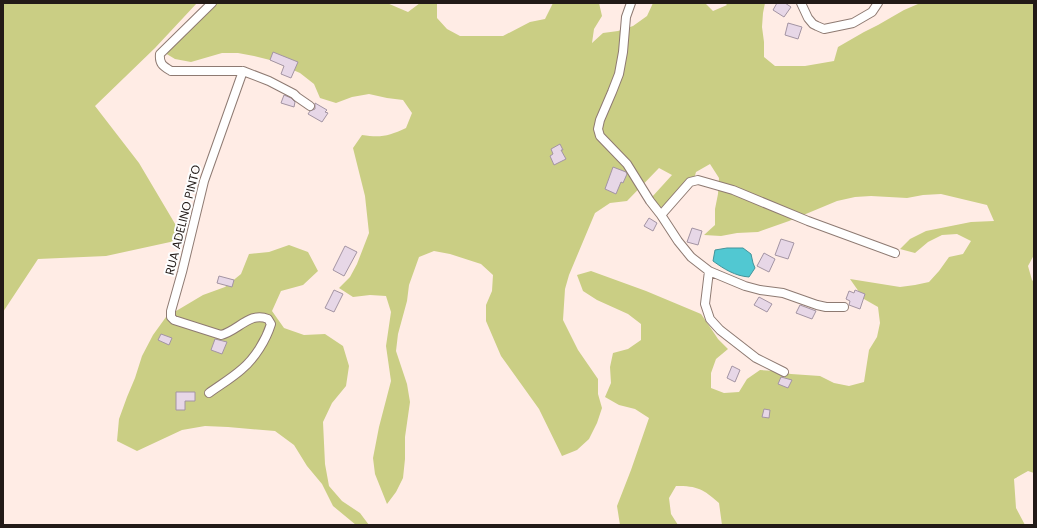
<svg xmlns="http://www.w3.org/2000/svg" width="1037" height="528" font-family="Poppins,sans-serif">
	<rect width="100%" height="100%" fill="#ffece5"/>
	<path fill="#cace84" d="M3 3H197L155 48 95 106 139 163 184 239 106 256 38 259 3 312Z
		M216 3H387L408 12 420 3H437V18L447 29 460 36H503L530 22 545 19 553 3H599L602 16 594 29 592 43 603 33 618 31 633 26 647 16 653 3H705L713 11 727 5 725 3H765L763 13 762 27 764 42V57L775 66H805L834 61 838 47 864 32 878 25 904 10 918 4 1034 3V255L1028 266 1032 280 1034 282V473L1028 471 1014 479 1016 508 1025 525H722L719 503C703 489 698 486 676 486L669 498 671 514 678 525H620L617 506 631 470 649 418 635 409 619 405 605 397 611 383 610 367 613 353 628 349 641 340V324L628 314 597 300 583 291 577 275 591 271 646 291 701 314 710 327 718 339 728 349 716 359 711 373V388L724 393 739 392 747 379 760 370 776 371 791 374 820 376 834 383 849 386 864 382 869 350 877 337 880 323 878 307 864 299 850 279 900 287 915 285 929 282 939 271 949 257 963 254 971 241 957 234 942 235 928 242 915 253 900 249 910 239 926 231 971 222 994 221 987 205 941 194 923 195 907 198 871 196 855 197 837 201 789 221 758 232 737 233 721 236 704 235 715 225V209L718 194 719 178 710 164 696 172 692 186 681 198 667 204 652 212V197L672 175 659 168 627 201 610 203 595 213 569 275 565 289 563 320 578 350 598 379V394L602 408 597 423 589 439 577 450 562 456 539 409 501 356 486 321V305L492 291 493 275 481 264 450 254 434 251 419 257 409 285 407 301 398 334 396 351 407 384 410 402 405 437V459L403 478 396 492 387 504 375 474 373 458 379 427 391 381 386 346 391 312 386 296 370 295 353 297 339 288 350 277 357 264 369 233 365 196 353 148 362 135C381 138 389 136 406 128L412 113 403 100 387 98 369 94 352 97 336 103 320 98 314 84 300 73 270 60 254 56 238 53H222L191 62 175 59 165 53Z
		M289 245 308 252 318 271 303 285 281 291 272 311 284 328 304 335 325 334 343 346 349 366 346 386 332 403 323 422 325 464 329 486 342 501 360 513 369 525H356L333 506 322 484 307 466 294 445 275 431 228 427 205 426 182 430 137 451 117 441 119 419 127 397 135 378 142 356 153 335 166 317 203 295 225 287 241 274 249 254 269 252Z"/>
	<path fill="#51c8d2" stroke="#43949a" d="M727 248H743L751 254 753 263 755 268 749 277C735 276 724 269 713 261L715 250Z"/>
	<path fill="#e7d7e7" stroke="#a394a3" d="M777 3H785L791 7 784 17 773 10Z
		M788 23 802 27 798 39 785 35Z
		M273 52 298 62 291 78 281 74 284 66 270 60Z
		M284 95 291 98 295 102 294 107 281 103Z
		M315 103 327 110 325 112 328 113 322 122 308 114 310 111 315 109Z
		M560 144 563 150H561L566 159 554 165 550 156 553 154 551 149Z
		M613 167 626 172 627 174 623 183 621 182 616 194 605 189Z
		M649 218 657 223 653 231 644 226Z
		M692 228 702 231 698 245 687 242Z
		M781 239 794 243 788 259 775 255Z
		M345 246 357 252 344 276 333 270Z
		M764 253 775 259 769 272 757 266Z
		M219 276 234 280 232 287 217 283Z
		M334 290 343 294 334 312 325 308Z
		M855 290 865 294 860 309 849 305 850 301 846 299 849 291 854 293Z
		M759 297 772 304 767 312 754 305Z
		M800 305 816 311 812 319 796 313Z
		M161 334 172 338 169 345 158 340Z
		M215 339 227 342 222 354 211 350Z
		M732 366 740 370 735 382 727 378Z
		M781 377 792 380 788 388 778 384Z
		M176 392H195V401H185V410H176Z
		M764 409 770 410 769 418 762 417Z"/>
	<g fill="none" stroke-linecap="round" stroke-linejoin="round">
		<g stroke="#8e7a72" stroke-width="10">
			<path id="minor" d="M631 3 626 17 623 52 619 74 612 92 600 120 598 129 600 136 627 164 650 201 661 215 678 241 691 257 709 271 745 286 760 290 783 293 817 305 826 307H844
				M801 3 808 18 813 24 817 26 824 29 853 23 872 12 878 3
				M243 71 269 81 294 94 297 97 310 106
				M661 215 690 182 698 180 733 190 808 221 895 253
				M709 271 705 304 710 319 720 330 756 358 784 372
				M209 393C220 385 232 378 242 369 255 358 266 340 271 324L268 319C250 311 238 331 221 335L174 320 171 317V311L182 272 204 181 243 71H171C163 66 159 64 160 54L212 3"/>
		</g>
		<use href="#minor" stroke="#fff" stroke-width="8"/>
	</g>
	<g text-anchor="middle" stroke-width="4" stroke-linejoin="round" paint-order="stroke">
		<g font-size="12" fill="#221a17" stroke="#fefefe">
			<text transform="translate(183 220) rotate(-76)" y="4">RUA ADELINO PINTO</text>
		</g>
	</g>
	<rect width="1037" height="528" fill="none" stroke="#221a17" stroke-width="8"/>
</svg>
